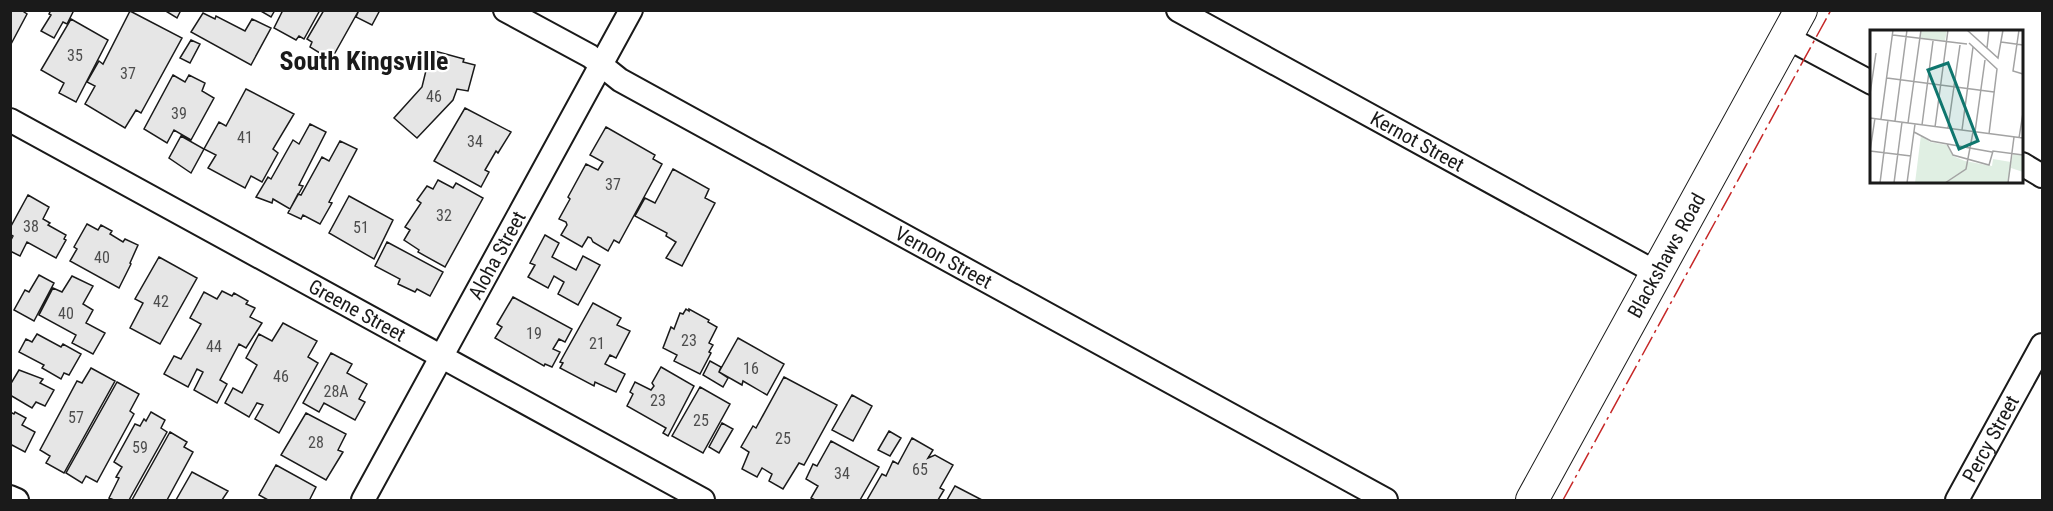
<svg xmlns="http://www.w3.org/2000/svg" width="2053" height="511" font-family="'Roboto Condensed',sans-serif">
	<rect width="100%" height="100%" fill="#fff"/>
	<path fill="#e6e6e6" stroke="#1a1a1a" stroke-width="1.5" d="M10 10H21L27 14 10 46Z
		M51 10H74L67 24 63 22 54 38 41 31 51 15 49 14Z
		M164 10H181L177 18Z
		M259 10H275L271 17Z
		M283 10H320L304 39 299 36 296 40 274 28Z
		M324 10H359L331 60 310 47 312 42 307 39Z
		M359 10H380L372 25 356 17Z
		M130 11 182 38 141 113 136 110 125 128 85 104 95 86 87 82 99 61 103 64Z
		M203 13 215 19 216 16 245 31 252 19 271 28 251 65 191 32Z
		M71 19 108 40 76 102 59 93 64 83 41 70Z
		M191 40 200 44 190 63 180 58Z
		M431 50 464 59 463 62 475 65 468 91 457 89 453 100 417 138 394 118 422 87Z
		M173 75 185 82 189 75 205 83 202 91 214 98 191 140 174 130 167 143 144 129Z
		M246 89 294 114 273 149 278 153 262 182 251 176 245 188 208 168 216 155 204 149 219 122 226 126Z
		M465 108 511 132 498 153 496 151 485 170 489 172 481 187 434 161Z
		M310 124 326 132 299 185 303 186 290 209 273 199 272 203 256 197 268 177 271 179 293 140 299 144Z
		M606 127 655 155 653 159 662 164 619 243 614 240 608 251 593 242 591 238 588 237 582 247 561 235 567 225 566 222 559 219 570 199 568 197 586 164 598 170 603 162 590 155Z
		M181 136 204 149 191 173 169 158Z
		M340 141 357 149 329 202 332 203 320 224 303 215 301 219 288 213 298 194 301 195 322 157 329 161Z
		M673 169 709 189 705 198 715 203 682 266 666 258 676 242 666 236 667 233 635 216 645 198 655 203Z
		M438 180 453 188 456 183 483 198 445 267 418 252 419 250 404 240 410 230 405 227 421 203 417 200 427 186 433 189Z
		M28 195 49 207 43 219 50 223 48 225 66 235 64 239 66 240 56 258 27 242 20 256 10 251V242L13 236 10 234V228Z
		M349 196 393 220 374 259 329 233Z
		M87 224 98 230 101 225 112 231 110 234 123 242 125 239 138 245 130 263 131 264 119 288 70 261 77 249 74 247Z
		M545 235 559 243 552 257 576 270 583 256 600 265 578 305 558 294 564 282 554 276 548 288 528 277 535 265 530 263Z
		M387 242 443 272 430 296 417 289 415 292 398 284 400 279 375 266Z
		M159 257 197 278 160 344 130 328 143 303 135 299Z
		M39 275 54 283 34 321 14 310 25 290 29 292Z
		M72 276 93 286 83 304 93 310 86 323 105 333 93 354 72 343 76 335 39 315 53 288 62 292Z
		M222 291 232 296 234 293 248 301 246 304 255 308 250 317 262 323 246 348 239 344 220 380 227 384 217 403 194 390 203 372 197 369 188 387 164 374 174 356 181 359 201 324 190 318 204 292 217 299Z
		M513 297 572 329 565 342 559 339 553 349 560 352 552 367 545 364 544 366 495 338 502 327 497 324Z
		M593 303 621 318 617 325 630 331 616 358 610 355 605 364 625 374 616 392 595 382 594 386 560 368 563 363 560 362Z
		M686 309 689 311V309L709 320 708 322 717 327 709 343 713 345 709 352 711 353 700 374 674 361 677 355 663 348 671 327 674 329 680 313 683 314Z
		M283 323 317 341 308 357 318 363 279 433 255 419 263 405 257 403 249 417 225 403 233 388 242 393 257 365 246 358 259 334 272 341Z
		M37 334 61 347 63 344 81 354 69 375 64 373 61 379 42 368 44 365 19 352 26 339 32 342Z
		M738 338 784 364 767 395 743 381 742 385 719 372Z
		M331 353 352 364 347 373 367 384 359 399 365 402 355 420 324 403 319 412 303 403Z
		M710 361 721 367 719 372 728 378 723 387 703 375Z
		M661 367 694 386 668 436 663 433 666 428 627 406 633 394 630 392 635 382 651 390 654 386 652 383Z
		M91 368 115 381 64 473 46 463 50 456 40 450 77 381 82 383Z
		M19 370 43 379 40 383 54 390 45 406 36 402 32 408 10 395V385Z
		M784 377 837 405 804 465 799 463 783 489 769 481 772 474 762 468 757 477 742 469 749 452 741 447 753 426 756 428Z
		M117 382 139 394 130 411 134 414 97 482 86 476 82 483 66 473Z
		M700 387 730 404 703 453 672 436Z
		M852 395 872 406 853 441 832 430Z
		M10 412 14 414 15 412 26 418 22 425 35 432 25 452 12 445 10 448Z
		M151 412 165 420 161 428 167 432 129 500H114L109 498 119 478 116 477 122 467 114 462 135 424 140 426 144 419 146 421Z
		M306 413 346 434 338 450 343 452 326 480 281 455Z
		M722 423 733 429 719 453 709 447Z
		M889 431 901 438 890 456 878 450Z
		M170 432 187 442 184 447 193 452 167 500H132Z
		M912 438 933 450 928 458 935 455 953 465 940 488 944 490 938 500H867L882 474 886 476 893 461 898 464Z
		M831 441 879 467 860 500H815L811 498 818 486 806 479 813 464 817 466Z
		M276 465 316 487 310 499 313 500H268L259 495Z
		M192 472 228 491 222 500H176Z
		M955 486 982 500H947Z"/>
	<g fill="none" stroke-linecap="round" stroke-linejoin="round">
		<g stroke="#1a1a1a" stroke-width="26">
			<g id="street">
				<path id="s1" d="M505 10 590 56 620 80 1386 500"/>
				<path id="s2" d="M1178 10 1657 273"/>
				<path d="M1786 37 1872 83"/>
				<path id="s3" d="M10 120 703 500"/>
				<path d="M2022 164 2042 176"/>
				<path d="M10 497 17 500"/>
				<path id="s4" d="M363 500 631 10"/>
				<path id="s5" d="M1957 500 2042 345"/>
			</g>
		</g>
		<g stroke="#1a1a1a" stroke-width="34">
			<g id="secondary">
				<path id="s6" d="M1532 500 1801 10"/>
			</g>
		</g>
		<use href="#street" stroke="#fff" stroke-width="22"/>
		<use href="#secondary" stroke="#fff" stroke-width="32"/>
		<path stroke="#c62828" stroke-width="1.5" stroke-dasharray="21 4.5 3 4.5" stroke-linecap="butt" d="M1563 500 1831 10"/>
	</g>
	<g text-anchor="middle" stroke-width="4.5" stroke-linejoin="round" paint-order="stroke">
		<g font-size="16" fill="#4d4d4d">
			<text x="75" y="61">35</text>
			<text x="128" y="79">37</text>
			<text x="434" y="102">46</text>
			<text x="179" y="119">39</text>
			<text x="245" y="143">41</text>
			<text x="475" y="147">34</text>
			<text x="613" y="190">37</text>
			<text x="444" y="221">32</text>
			<text x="31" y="232">38</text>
			<text x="361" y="233">51</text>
			<text x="102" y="263">40</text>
			<text x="161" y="307">42</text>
			<text x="66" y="319">40</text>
			<text x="534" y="339">19</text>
			<text x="689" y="346">23</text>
			<text x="597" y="349">21</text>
			<text x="214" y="352">44</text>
			<text x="751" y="374">16</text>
			<text x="281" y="382">46</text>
			<text x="336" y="397">28A</text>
			<text x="658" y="406">23</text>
			<text x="76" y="423">57</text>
			<text x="701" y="426">25</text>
			<text x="783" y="444">25</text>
			<text x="316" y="448">28</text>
			<text x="140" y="453">59</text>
			<text x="920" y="475">65</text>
			<text x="842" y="479">34</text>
		</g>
		<g font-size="20" fill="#1a1a1a" stroke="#fff">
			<text dy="7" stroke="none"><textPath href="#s2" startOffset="273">Kernot Street</textPath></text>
			<text dy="7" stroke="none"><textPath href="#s4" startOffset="279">Aloha Street</textPath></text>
			<text dy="7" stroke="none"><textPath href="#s6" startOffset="279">Blackshaws Road</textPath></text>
			<text dy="7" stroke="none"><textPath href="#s1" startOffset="504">Vernon Street</textPath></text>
			<text dy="7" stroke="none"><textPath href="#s3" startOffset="396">Greene Street</textPath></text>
			<text dy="7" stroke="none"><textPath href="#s5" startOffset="70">Percy Street</textPath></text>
		</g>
		<g font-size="26" font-weight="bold" fill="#1a1a1a" stroke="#fff">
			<text x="364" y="70">South Kingsville</text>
		</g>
	</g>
	<g transform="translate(1870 30)">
		<rect width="153" height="153" fill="#fff"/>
		<path d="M51 0H77L75 11 50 9ZM51 105 60 112 77 115 83 126 95 131 122 136 123 129 141 132 143 124 153 125V142L141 138 138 153H45Z" fill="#e0efe3"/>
		<path fill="none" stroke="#a3a3a3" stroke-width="1.5" d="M97 0 128 28 133 0M149 0 143 41 153 44M23 5 97 14M131 12 153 15M99 13 127 39 119 104M117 18 119 0M17 48 124 62M0 64 6 23M0 88 153 108M11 89 23 0M25 91 37 0M38 93 51 0M52 95 63 11M65 97 78 0M78 98 90 15M92 100 103 17M44 102 61 111 122 122M105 102 115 30M149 108 153 83M77 114 83 125 119 135 123 121 153 125M0 121 41 126M0 121 5 88M10 153 18 90M24 153 32 92M37 153 45 94M75 153 96 139 103 102M138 153 144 107"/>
		<path fill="#0f766e" fill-opacity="0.15" stroke="#0f766e" stroke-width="3" d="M78 33 108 111 89 119 58 40Z"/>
		<rect width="153" height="153" fill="none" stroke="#1a1a1a" stroke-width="3"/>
	</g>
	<rect width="2053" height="511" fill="none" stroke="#1a1a1a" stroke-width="24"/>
</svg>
